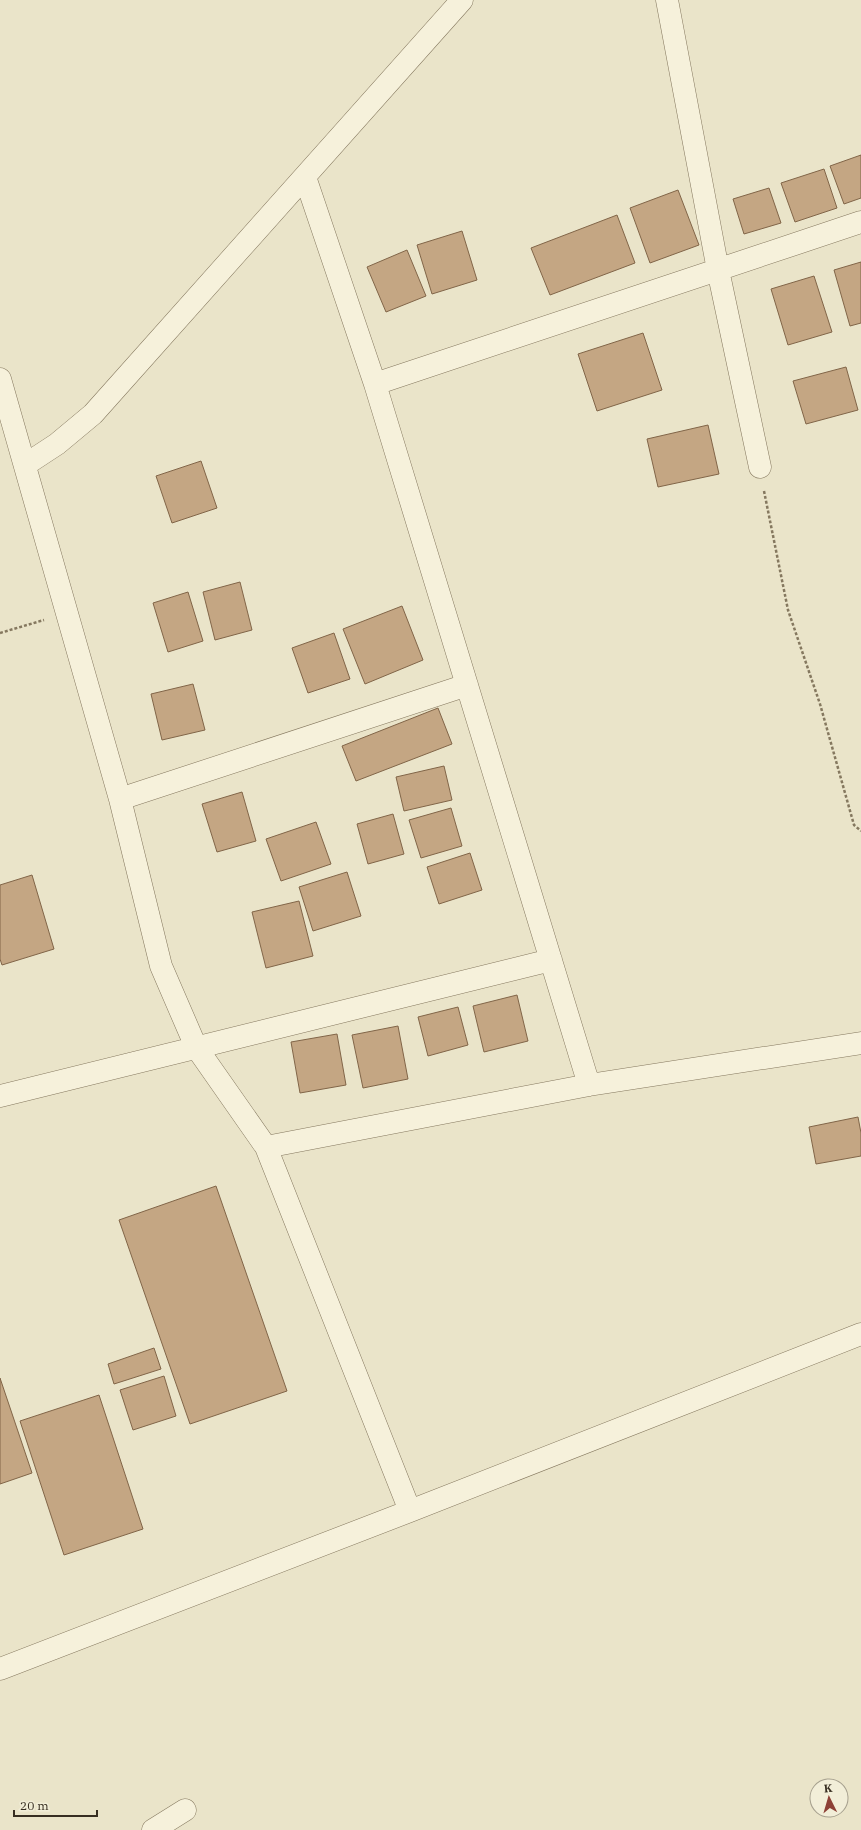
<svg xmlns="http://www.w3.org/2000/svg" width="861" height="1830" font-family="'IBM Plex Serif',serif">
	<rect width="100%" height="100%" fill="#eae4c9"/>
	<path fill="#c4a683" stroke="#816548" d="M861 155V198L844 204 830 166Z
		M824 169 837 208 795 222 781 183Z
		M769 188 781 223 744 234 733 199Z
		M678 190 699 245 650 263 630 208Z
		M617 215 635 263 550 295 531 248Z
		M462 231 477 280 432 294 417 245Z
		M407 250 426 296 386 312 367 267Z
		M861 262V323L850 326 834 270Z
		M814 276 832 332 788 345 771 289Z
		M643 333 662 390 597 411 578 354Z
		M846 367 858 410 806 424 793 381Z
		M708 425 719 474 658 487 647 439Z
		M201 461 217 508 172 523 156 476Z
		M240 582 252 630 215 640 203 592Z
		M188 592 203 641 168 652 153 603Z
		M402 606 423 660 365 684 343 629Z
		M334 633 350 679 308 693 292 648Z
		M193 684 205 730 162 740 151 694Z
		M438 708 452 744 356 781 342 746Z
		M444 766 452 800 404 811 396 777Z
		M242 792 256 841 217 852 202 804Z
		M451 808 462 846 421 858 409 820Z
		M393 814 404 854 368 864 357 824Z
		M316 822 331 864 281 881 266 839Z
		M470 853 482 890 439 904 427 867Z
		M347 872 361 916 313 931 299 887Z
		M32 875 54 949 2 965 0 959V885Z
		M299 901 313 956 266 968 252 912Z
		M517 995 528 1041 484 1052 473 1006Z
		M458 1007 468 1045 428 1056 418 1017Z
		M398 1026 408 1079 363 1088 352 1035Z
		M337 1034 346 1085 300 1093 291 1042Z
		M858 1117 861 1133V1156L816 1164 809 1127Z
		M216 1186 287 1391 190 1424 119 1220Z
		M154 1348 161 1369 114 1384 108 1364Z
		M164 1376 176 1416 133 1430 120 1390Z
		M0 1378 32 1473 0 1484Z
		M99 1395 143 1529 64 1555 20 1421Z"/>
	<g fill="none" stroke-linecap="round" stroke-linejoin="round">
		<g stroke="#85785f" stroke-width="23">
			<path id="minor" d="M667 0 718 270 760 467
				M305 177 375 384 589 1085
				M0 379 120 799 161 966 196 1047 266 1147 410 1511
				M375 384 861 222
				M25 465 57 444 93 414 462 0
				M120 799 467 685
				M0 1096 551 960
				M266 1147 589 1085 861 1043
				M0 1669 410 1511 861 1334
				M153 1830 185 1810"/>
		</g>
		<path stroke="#85785f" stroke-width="2.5" stroke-dasharray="3 2" stroke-linecap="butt" d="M764 491 788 610 820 704 854 825 861 831
			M0 633 44 620"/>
		<use href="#minor" stroke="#f6f1db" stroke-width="22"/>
	</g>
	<g transform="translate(829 1798) rotate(355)"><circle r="19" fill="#f2eed8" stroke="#a7a18f"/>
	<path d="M0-3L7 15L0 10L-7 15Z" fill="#8d4036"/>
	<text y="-6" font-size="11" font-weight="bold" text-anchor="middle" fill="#372e21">K</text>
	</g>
	<path d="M14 1810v6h83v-6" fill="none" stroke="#372e21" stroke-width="2"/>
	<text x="20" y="1810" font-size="12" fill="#372e21" stroke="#f2eed8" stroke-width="3" paint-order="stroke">20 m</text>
</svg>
